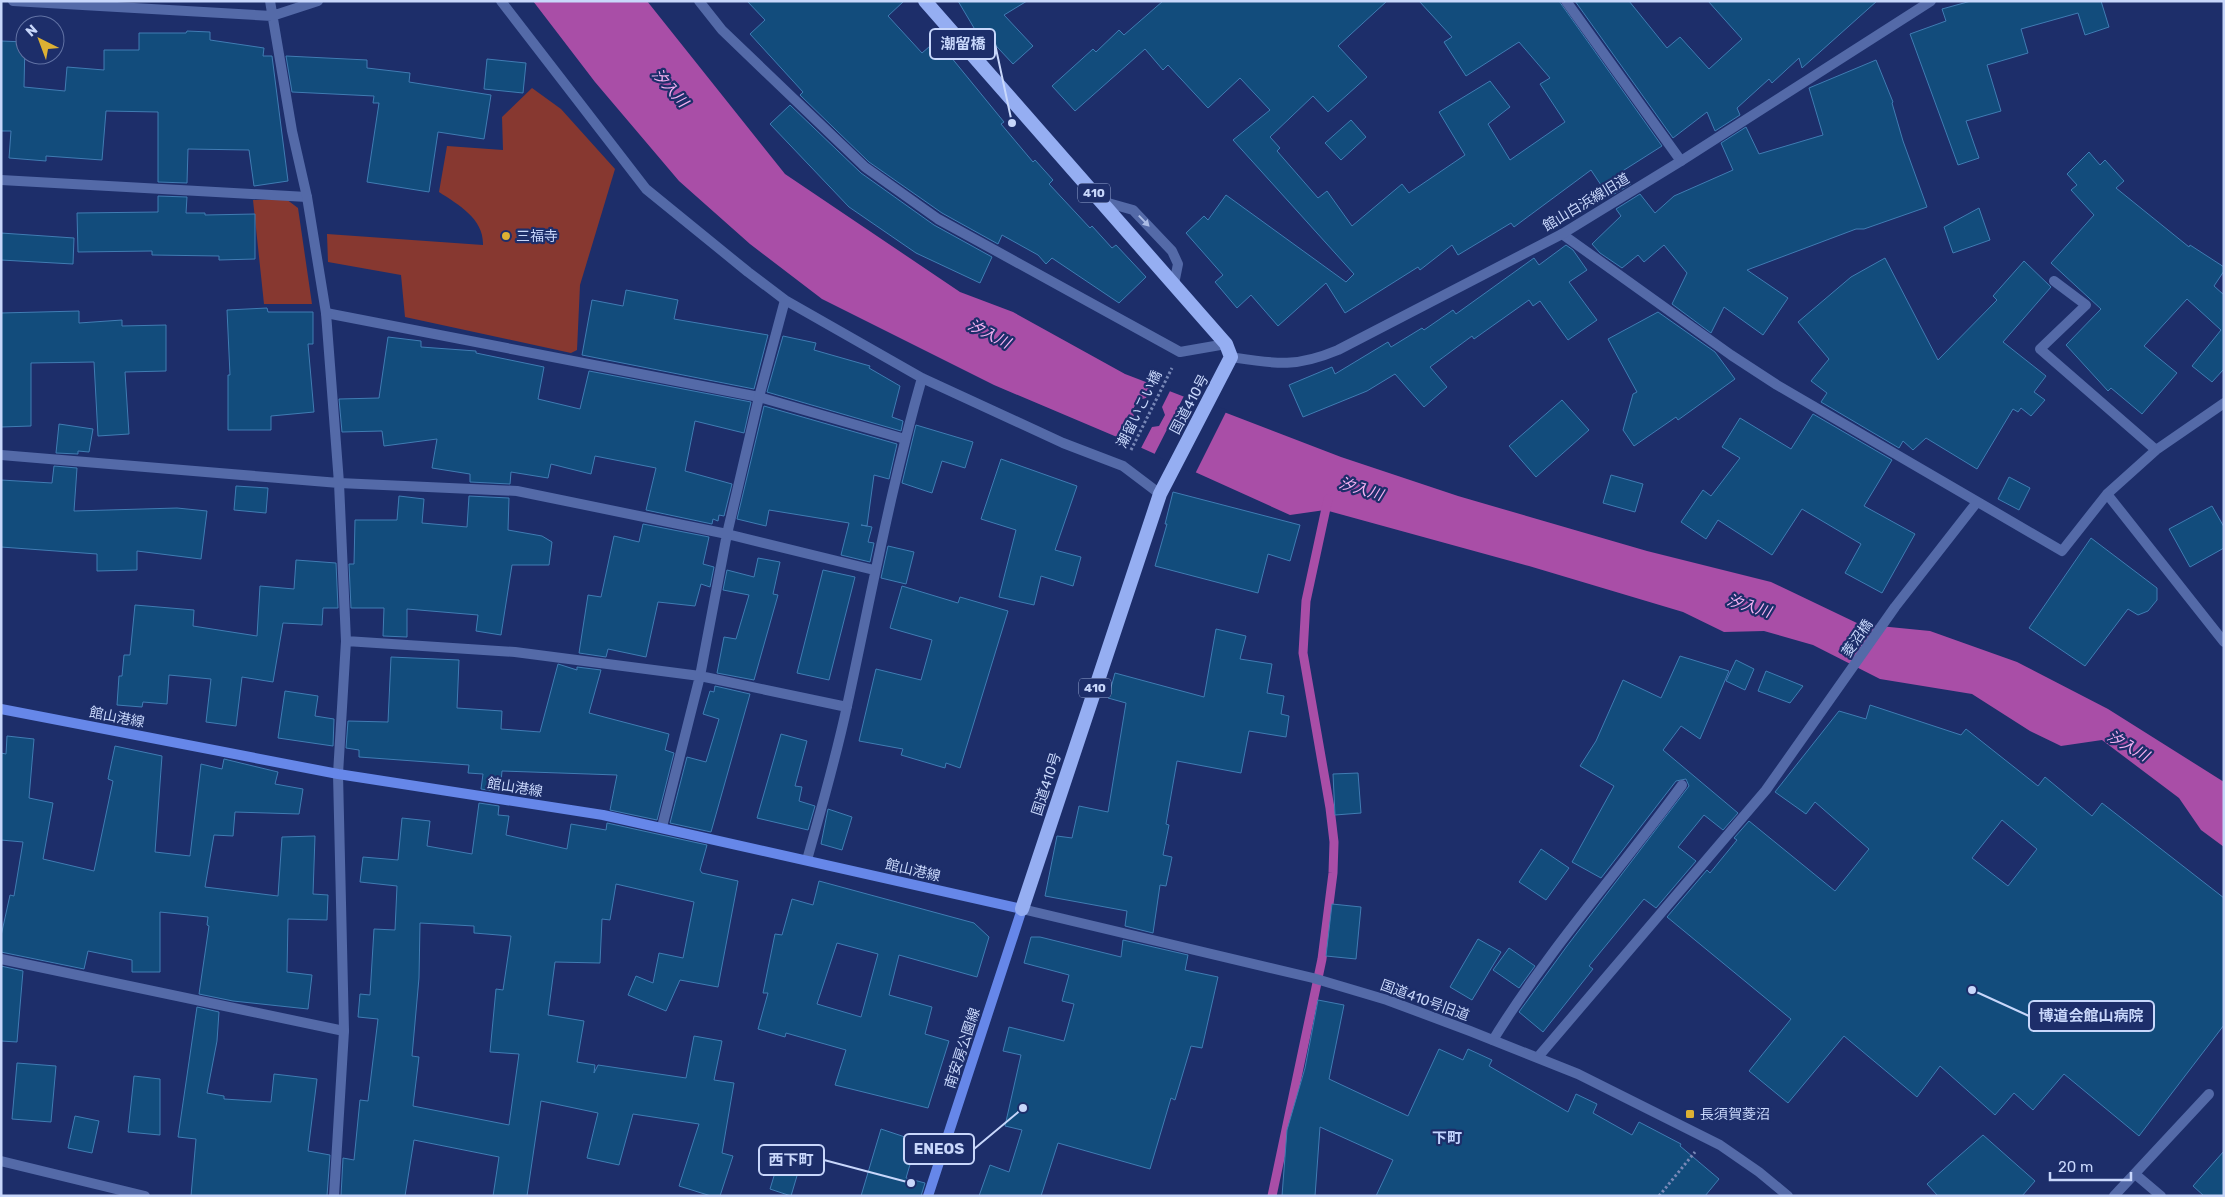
<svg xmlns="http://www.w3.org/2000/svg" width="2225" height="1197" font-family="Rubik,'Noto Sans JP',sans-serif">
	<rect width="100%" height="100%" fill="#1d2e6a"/>
	<path fill="#873830" d="M532 88 561 109 615 169 580 285 577 350 571 353 405 317 401 275 328 262 327 234 483 245C484 219 459 205 439 192L447 146 503 150 502 117Z
		M286 199 298 208 312 304H264L253 200Z"/>
	<path fill="#a94ea7" d="M533 1H647L785 174 960 292 1013 312 1125 374 1341 457 1458 496 1647 551 1771 582 1859 624 1930 631 2017 662 2108 709 2224 782V847L2201 830 2179 798 2102 740 2061 746 2030 731 1972 694 1880 679 1813 645 1764 631 1724 632 1683 612 1529 566 1325 510 1290 515 1124 440 994 385 822 299 750 244 679 181 595 82Z"/>
	<path fill="#1d2e6a" d="M1154 382 1171 389 1162 407 1165 415 1159 426 1152 427 1140 450 1123 442 1135 419 1132 411 1138 400 1146 398Z
		M1185 394 1227 410 1195 474 1154 455Z"/>
	<g fill="none" stroke-linecap="round" stroke-linejoin="round">
		<path stroke="#a94ea7" stroke-width="9" d="M1272 1196 1322 959 1333 873 1334 842 1330 808 1303 653 1306 601 1328 499"/>
	</g>
	<path fill="#124c7c" stroke="#407cb3" fill-rule="evenodd" d="M747 1H904L888 16 922 53 937 40 1004 122 1001 124 1033 162 1035 160 1053 180 1049 184 1090 228 1092 226 1112 248 1116 245 1146 277 1119 303 1052 258 1046 264 1038 255 1002 235 998 244 942 213 869 162 800 95 803 92 750 34 765 20Z
		M958 1H1027L1004 15 1033 46 1013 64 985 34 980 38Z
		M1163 1H1387L1338 46 1367 77 1328 112 1313 96 1270 137 1280 148 1277 151 1318 198 1327 191 1352 226 1402 184 1409 193 1465 155 1439 112 1490 81 1510 107 1488 124 1510 160 1565 122 1540 84 1550 78 1519 42 1466 76 1444 42 1452 37 1419 1H1559L1662 146 1621 172 1631 184 1609 197 1591 170 1514 227 1511 223 1458 255 1452 245 1420 270 1418 267 1345 313 1326 283 1278 326 1251 295 1237 308 1215 282 1223 275 1186 233 1204 216 1208 220 1226 195 1346 282 1354 274 1233 140 1270 110 1240 78 1208 108 1168 65 1163 70 1145 49 1075 111 1052 86 1093 49 1096 52 1119 30 1124 35Z
		M1575 1H1629L1667 48 1680 37 1709 69 1742 39 1708 1H1877L1802 68 1799 58 1772 83 1769 79 1737 108 1740 115 1715 131 1707 112 1673 138Z
		M1971 1H2101L2109 27 2085 35 2078 13 2021 29 2028 53 1987 65 2001 111 1966 121 1979 158 1958 165 1910 34 1946 21 1942 9Z
		M187 31 210 32V40L264 48 263 56H272L288 181 254 186 249 150 188 149 187 183 158 182V112L106 111 102 160 46 156V161L9 158 11 131H1V41L25 42 24 87 65 91 67 67 104 70V50H139V33H186Z
		M286 56 367 60V68L410 73 409 82 491 95 484 139 438 132 429 192 367 182 379 103H373L374 96 292 92Z
		M487 59 526 63 523 93 484 89Z
		M1876 60 1893 102 1892 103 1903 141 1927 207 1864 229H1856L1747 270 1788 298 1763 335 1724 307 1711 333 1672 304 1687 273 1664 245 1644 262 1638 255 1622 268 1600 253 1592 244 1621 216 1616 209 1640 194 1655 213 1674 196 1733 170 1721 143 1746 127 1759 154 1823 135 1809 88Z
		M790 105 861 173 934 225 992 257 980 283 916 253 849 207 770 124Z
		M1351 120 1366 137 1341 160 1325 143Z
		M2089 152 2100 165 2105 160 2124 181 2116 188 2189 247 2190 245 2224 267V271L2214 286 2224 295V369L2212 382 2192 366 2221 330 2187 299 2144 346 2177 373 2142 414 2111 388 2108 391 2066 345 2101 309 2051 263 2094 215 2071 190 2077 185 2067 174Z
		M158 196 187 197 186 213H205V215L255 214V259L219 260V256L152 255V251L78 252 77 213 158 212Z
		M1979 208 1990 240 1953 253 1944 227Z
		M1 233 74 238 73 264 1 260Z
		M1566 245 1573 250 1587 270 1569 282 1597 320 1568 340 1540 301 1533 306 1529 300 1474 339 1472 336 1430 367 1447 387 1424 407 1395 374 1367 391 1303 417 1289 385 1332 367 1335 374 1388 342 1391 347 1422 328 1424 330 1453 310 1456 314 1534 258 1539 265Z
		M1885 258 1938 360 1997 300 1993 296 2024 261 2051 287 2003 342 2046 376 2034 392 2045 400 2031 416 2021 408 2018 412 2013 409 1977 469 1926 438 1913 450 1903 441 1899 448 1821 402 1827 393 1811 381 1829 359 1798 322 1851 277Z
		M626 290 678 300 674 319 768 335 754 389 582 355 592 300 623 306Z
		M267 308 268 312H313V344H308L314 412 271 416V430H228V375H230L227 310Z
		M79 311V323L122 320V326L166 325V371L125 372 129 434 98 436 94 362 31 363V426L1 427V313Z
		M1658 312 1715 352 1735 379 1678 420 1676 417 1634 446 1623 430 1633 394 1637 392 1608 339Z
		M783 336 816 343 814 350 870 366 869 368 900 386 892 417 903 421 901 431 767 392Z
		M388 337 421 341V347L476 351V353L544 367 538 399 580 409 589 371 751 402 744 433 695 421 685 471 732 484 724 516 719 515 718 521 713 519 712 524 646 510 656 468 595 456 591 474 551 464 548 478 511 472 510 484 470 482V474L432 468 437 439 384 446 382 431 342 432 339 399 379 398Z
		M1562 400 1589 430 1536 477 1509 446Z
		M764 406 897 444 889 479 874 475 867 526 861 525 872 527 868 542 874 543 870 562 841 555 849 523 769 510 766 526 737 519Z
		M1813 414 1892 460 1864 506 1915 534 1882 593 1845 573 1861 544 1802 509 1772 555 1718 520 1706 539 1681 522 1703 490 1711 496 1740 458 1722 447 1740 418 1791 449Z
		M59 424 93 429 89 452 78 451V454L56 453Z
		M916 425 973 442 965 468 942 461 932 493 902 483Z
		M1001 459 1077 486 1055 550 1081 557 1073 586 1041 576 1034 605 999 597 1016 530 981 519Z
		M54 466 77 468 74 511 177 508 207 511 201 559 137 551V570L97 571V554L1 547V480L52 483Z
		M1611 475 1643 484 1635 512 1603 503Z
		M2009 477 2030 488 2019 510 1998 499Z
		M236 486 268 488 266 513 234 510Z
		M1173 492 1300 525 1290 561 1268 554 1258 593 1155 566 1167 524H1165Z
		M399 496 424 499 422 523 467 527 469 496 509 498 508 530 542 536 552 542 549 565H512L501 635 476 631 478 615 407 609V637L383 636 384 608H351L349 564H354L355 520H397Z
		M2212 506 2224 527V548L2190 567 2169 529Z
		M643 524 709 537 703 564 714 567 710 587 701 584 695 606 658 602 646 657 608 649 606 657 579 653 588 595 601 597 614 536 639 542Z
		M2091 538 2157 588V600L2148 611 2138 615 2128 609 2085 666 2029 628Z
		M888 546 914 552 906 584 881 578Z
		M758 558 780 562 773 594 778 595 754 680 717 673 724 637 736 639 749 595 723 590 727 570 754 577Z
		M296 560 336 563 338 608H323L322 625 283 623 273 682 242 677 236 726 206 722 211 679 169 675 167 704 143 702 142 707 117 705 119 676H122L124 655H130L135 605 194 610 193 626 257 636 260 586 294 589Z
		M823 570 855 577 829 680 797 673Z
		M902 586 958 603 960 597 1008 611 960 768 946 763 945 768 901 755 903 749 859 741 876 669 921 680 932 640 890 628Z
		M1216 629 1246 636 1240 659 1272 664 1267 693 1284 696 1281 714 1289 716 1286 737 1249 731 1241 773 1177 761 1166 824 1169 825 1163 855 1172 857 1166 886 1160 885 1153 933 1125 926 1127 911 1045 896 1057 836 1072 838 1079 806 1108 812 1126 703 1108 698 1115 673 1204 697Z
		M1680 656 1729 671 1700 739 1681 726 1663 750 1738 813 1723 830 1704 815 1678 847 1696 861 1656 908 1644 899 1589 966 1593 969 1543 1032 1519 1012 1567 946 1689 786 1686 779 1676 781 1601 878 1572 862 1614 786 1580 766 1596 741 1623 680 1661 698Z
		M391 657 459 660 457 708 502 711 501 729 540 732 558 664 577 670V667L601 670 589 713 669 734 665 750 674 753 657 820 610 810 617 775 502 771 500 792 481 789 483 774 468 773 469 765 359 757V750L346 748 348 721 388 722Z
		M1736 660 1754 669 1745 690 1726 681Z
		M1766 671 1803 686 1790 703 1758 691Z
		M715 686 750 694 711 832 670 823 687 757 706 762 719 719 703 714 710 691 714 692Z
		M285 691 318 696 315 716 334 719 333 746 278 738Z
		M1870 705 1961 735 1966 729 2038 786 2045 777 2092 816 2102 803 2224 898V1025L2139 1136 2064 1074 2033 1110 2014 1093 1995 1115 1940 1066 1917 1097 1844 1036 1788 1103 1749 1071 1791 1019 1667 917 1707 870 1710 873 1737 840 1734 838 1749 821 1835 891 1869 849 1815 802 1806 814 1775 792 1839 711 1866 719ZM2002 820 2037 849 2008 886 1972 858Z
		M781 734 807 741 795 786 802 787 799 801 815 806 808 830 757 818Z
		M7 736 34 739 29 798 53 803 43 859 94 871 113 781 108 779 115 746 162 756 155 852 190 856 201 764 222 769 224 759 278 772 275 784 303 789 299 814 235 812 233 836 214 835 205 887 278 896 282 837 315 836 313 894 328 895 327 920 288 919 287 972 312 975 308 1009 233 1001 199 994 209 926 207 925 208 917 160 912V972H132V960L88 951 84 969 1 952V936L10 895 14 896 23 842 1 840V753L6 754Z
		M1358 773 1361 813 1335 815 1333 774Z
		M479 803 499 806 498 815 509 816 506 835 567 849 571 824 606 830 607 823 707 845 700 870 702 873 738 881 718 987 680 980 666 1011 628 995 636 976 653 983 659 953 683 958 694 902 616 884 610 920 602 919 600 963 555 962 548 1015 584 1021 577 1062 595 1065 594 1073 598 1065 686 1078 694 1036 722 1041 714 1080 734 1083 722 1153 733 1156 720 1196H711L679 1186 699 1124 633 1114 619 1165 587 1158 598 1113 541 1101 527 1196H493L499 1157 414 1140 405 1196H341L343 1158 354 1160 360 1100 368 1101 378 1019 358 1017 360 994 370 995 374 929 395 930 397 886 360 882 363 857 398 860 402 818 430 821 427 846 472 854ZM420 923 474 926V933L511 936 503 990 496 989 490 1052 519 1054 509 1125 413 1106 419 1057 412 1056 419 978Z
		M828 809 852 817 842 850 821 844Z
		M1541 849 1569 868 1546 900 1519 882Z
		M819 881 974 923 989 937 977 977 899 955 889 995 932 1007 925 1034 949 1041 928 1108 835 1085 846 1050 786 1033 785 1037 758 1029 768 993H763L775 934 782 935 792 899 813 905ZM837 943 878 954 861 1017 817 1004Z
		M1332 904 1361 907 1356 959 1326 956Z
		M1031 937H1040L1121 957 1123 940 1188 955 1185 970 1218 977 1202 1048 1191 1046 1175 1100 1171 1098 1150 1169 1058 1143 1041 1196H979L990 1165 1009 1172 1022 1130 1005 1126 1021 1055 1003 1051 1009 1027 1064 1041 1074 1004 1062 1001 1069 975 1024 963Z
		M1478 939 1501 952 1472 1000 1450 987Z
		M1509 948 1535 966 1519 988 1493 970Z
		M1 966 23 971 17 1042 1 1041Z
		M1318 1000 1344 1005 1329 1079 1408 1116 1439 1049 1463 1060 1468 1049 1492 1060 1489 1066 1568 1112 1576 1094 1597 1104 1593 1113 1632 1135 1639 1122 1681 1144 1680 1146 1719 1179 1705 1196H1376L1393 1160 1320 1127 1315 1196H1282L1287 1130 1305 1068Z
		M197 1007 219 1012 217 1041 207 1093 224 1096V1099L271 1102 274 1074 317 1079 308 1151 330 1155 327 1196H191L196 1139 178 1137Z
		M17 1063 56 1066 51 1122 12 1119Z
		M134 1076 160 1079V1135L128 1132Z
		M75 1116 99 1121 92 1153 68 1148Z
		M881 1129 917 1141 906 1178 925 1183 921 1196H861Z
		M1983 1135 2035 1181 2022 1196H1938L1927 1184Z
		M2224 1151V1196H2204L2193 1186Z
		M778 1163 799 1169 791 1196 770 1189Z"/>
	<g fill="none" stroke-linecap="round" stroke-linejoin="round">
		<path stroke="#7888b7" stroke-width="3" stroke-dasharray="2.5 2.5" stroke-linecap="butt" d="M1131 450 1172 368
			M1659 1196 1695 1152"/>
		<path stroke="#546aa8" stroke-width="10" d="M1 180 307 197
			M1101 201 1133 210 1172 251 1178 264 1174 284
			M326 313 759 397 905 439
			M1 959 344 1031
			M2135 1174 2161 1196"/>
		<path stroke="#546aa8" stroke-width="10" d="M13 1 272 16 318 1
			M270 1 292 131 307 197 326 313 339 483 346 641 338 774 344 1031 334 1196
			M501 1 646 189 748 272 785 300 922 378 1063 443 1123 466 1160 494
			M699 1 722 30 865 167 938 219 1180 352 1226 344
			M1566 1 1681 161
			M1562 234 1731 355 1777 385 2062 551 2107 494 2156 450 2224 403
			M2054 281 2086 305 2040 349 2156 450
			M1 455 339 483 517 491 727 534 874 570
			M2107 494 2224 642
			M346 641 515 652 700 676 847 707
			M662 827 700 676 727 534 759 397 785 300
			M807 860C821 809 836 758 847 706 871 596 891 486 922 378
			M1493 1040C1549 949 1620 870 1682 785
			M1538 1057 1766 790 1895 607 1977 502
			M1 1161 145 1196
			M2114 1196 2209 1094"/>
		<path stroke="#546aa8" stroke-width="10" d="M1231 357C1276 364 1295 368 1338 350L1562 234 1681 161 1931 1
			M1022 909 1313 978 1387 1000 1470 1031 1578 1074 1720 1145 1759 1172 1788 1196"/>
		<path stroke="#6687e9" stroke-width="10" d="M1 709 338 774 603 815 1022 909 928 1196"/>
		<path stroke="#95aef2" stroke-width="14" d="M925 1 1226 344 1231 357 1160 494 1022 909"/>
	</g>
	<defs><path id="oneway-solid" d="M-6-.8H1V-3.2L6.5 0L1 3.2V.8H-6Z" transform="scale(1.25)"/></defs>
	<use fill="#abbce6" href="#oneway-solid" transform="translate(1144 221) rotate(46)"/>
	<g fill="#ddb133" stroke="#1d2e6a" stroke-width="2">
		<circle cx="506" cy="236" r="5"/>
		<rect x="1685" y="1109" width="10" height="10" rx="2.5"/>
	</g>
	<g text-anchor="middle" stroke-width="4.5" stroke-linejoin="round" paint-order="stroke">
		<g fill="#1d2e6a" stroke="#95a4d0" stroke-width="1">
			<rect x="1078" y="183.5" width="32" height="19" rx="4"/>
			<rect x="1079" y="678.5" width="32" height="19" rx="4"/>
		</g>
		<g font-size="12" font-weight="bold" fill="#c8d7fb">
			<text x="1094" y="197">410</text>
			<text x="1095" y="692">410</text>
		</g>
		<g font-size="14" fill="#c8d7fb" stroke="#1d2e6a">
			<text transform="translate(1586 202) rotate(-31)" y="5">館山白浜線旧道</text>
			<text transform="translate(1189 404) rotate(-62)" y="5">国道410号</text>
			<text transform="translate(1139 409) rotate(-64)" y="5">潮留いこい橋</text>
			<text transform="translate(1857 638) rotate(-55)" y="5">菱沼橋</text>
			<text transform="translate(117 717) rotate(11)" y="5">館山港線</text>
			<text transform="translate(1046 784) rotate(-72)" y="5">国道410号</text>
			<text transform="translate(515 787) rotate(9)" y="5">館山港線</text>
			<text transform="translate(913 870) rotate(13)" y="5">館山港線</text>
			<text transform="translate(1425 1000) rotate(20)" y="5">国道410号旧道</text>
			<text transform="translate(962 1048) rotate(-72)" y="5">南安房公園線</text>
		</g>
		<g font-size="14" fill="#c8d7fb" stroke="#1d2e6a" text-anchor="start">
			<text x="516" y="241">三福寺</text>
			<text x="1700" y="1119">長須賀菱沼</text>
		</g>
		<g font-size="15" font-style="italic" fill="#f6b1f2" stroke="#1d2e6a">
			<text transform="translate(670 88) rotate(48)" y="5">汐入川</text>
			<text transform="translate(989 334) rotate(27)" y="5">汐入川</text>
			<text transform="translate(1361 489) rotate(17)" y="5">汐入川</text>
			<text transform="translate(1749 606) rotate(17)" y="5">汐入川</text>
			<text transform="translate(2128 746) rotate(30)" y="5">汐入川</text>
		</g>
		<g font-size="15" font-weight="bold" fill="#c1d3fe" stroke="#1d2e6a">
			<text x="1447" y="1143">下町</text>
		</g>
	</g>
	<path fill="none" stroke="#c8d7fb" stroke-width="2" d="M1012 123L995 44M1972 990L2029 1016M1023 1108L974 1149M911 1183L824 1160"/>
	<g fill="#c8d7fb" stroke="#1d2e6a" stroke-width="2">
		<circle cx="1012" cy="123" r="5"/>
		<circle cx="1972" cy="990" r="5"/>
		<circle cx="1023" cy="1108" r="5"/>
		<circle cx="911" cy="1183" r="5"/>
	</g>
	<g fill="#1d2e6a" stroke="#c8d7fb" stroke-width="2">
		<rect x="930" y="29" width="65" height="30" rx="5"/>
		<rect x="2029" y="1001" width="125" height="30" rx="5"/>
		<rect x="904" y="1134" width="70" height="30" rx="5"/>
		<rect x="759" y="1145" width="65" height="30" rx="5"/>
	</g>
	<g font-size="15" text-anchor="middle" font-weight="bold" fill="#c8d7fb">
		<text x="963" y="49">潮留橋</text>
		<text x="2091" y="1021">博道会館山病院</text>
		<text x="939" y="1154">ENEOS</text>
		<text x="791" y="1165">西下町</text>
	</g>
	<rect width="2225" height="1197" fill="none" stroke="#c8d7fb" stroke-width="5"/>
	<g transform="translate(40 40) rotate(318)"><circle r="24" fill="#1d2e6a" stroke="#6172a4"/>
	<path d="M0-4L9 19L0 12L-9 19Z" fill="#ddb133"/>
	<text y="-8" font-size="14" font-weight="bold" text-anchor="middle" fill="#c8d7fb">N</text>
	</g>
	<path d="M2050 1172v8h81v-8" fill="none" stroke="#c8d7fb" stroke-width="2.5"/>
	<text x="2058" y="1172" font-size="15" fill="#c8d7fb" stroke="#1d2e6a" stroke-width="4" paint-order="stroke">20 m</text>
</svg>
